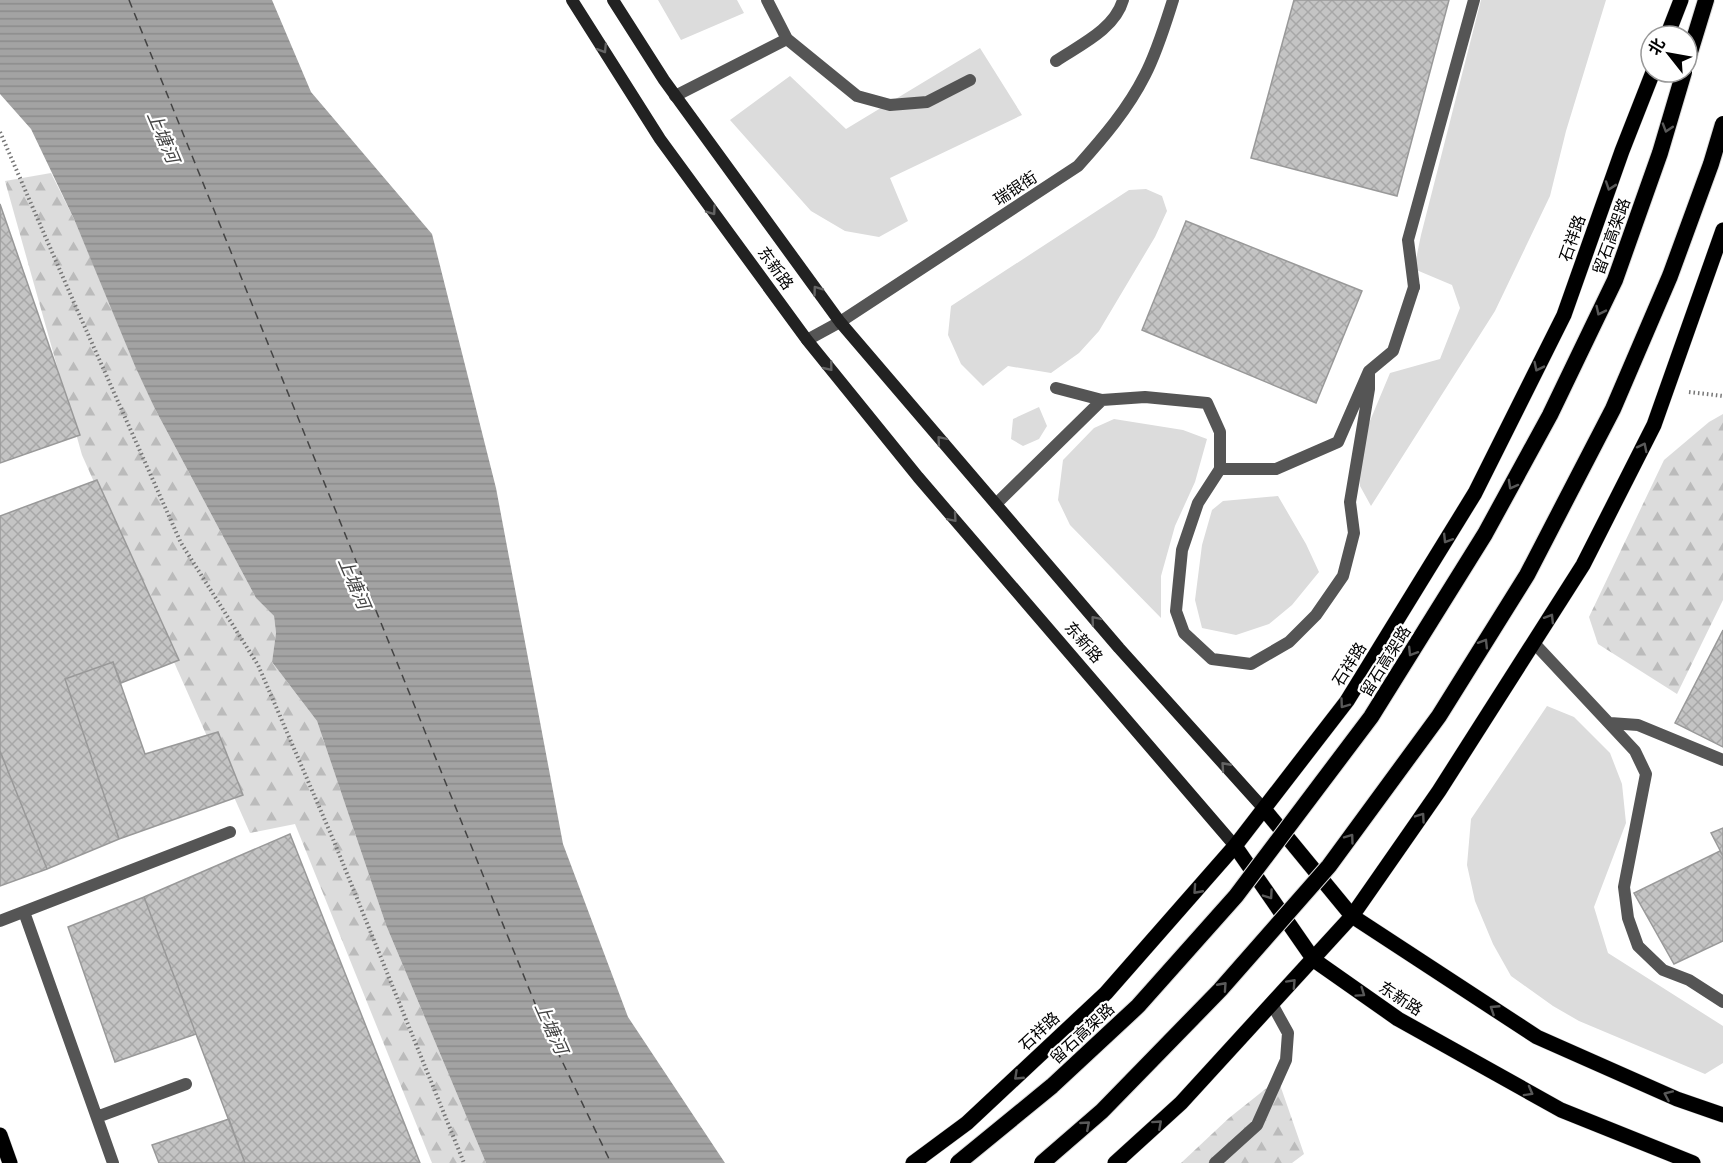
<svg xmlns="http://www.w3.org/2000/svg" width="1723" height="1163" font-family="'DM Sans','Noto Sans SC',sans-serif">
	<defs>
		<pattern id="forest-firs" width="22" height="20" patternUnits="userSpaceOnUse" patternTransform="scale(1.5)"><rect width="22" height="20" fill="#dcdcdc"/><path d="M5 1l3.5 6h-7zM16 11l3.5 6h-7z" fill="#bbb"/></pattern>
		<pattern id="water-rules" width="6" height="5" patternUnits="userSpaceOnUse" patternTransform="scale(1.5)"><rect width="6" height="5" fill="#a3a3a3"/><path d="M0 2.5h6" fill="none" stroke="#8b8b8b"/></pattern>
		<pattern id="building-cross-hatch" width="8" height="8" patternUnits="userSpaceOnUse" patternTransform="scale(1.5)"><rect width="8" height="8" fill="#c4c4c4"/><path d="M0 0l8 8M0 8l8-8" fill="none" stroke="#a7a7a7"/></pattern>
	</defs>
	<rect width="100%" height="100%" fill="#fff"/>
	<path fill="#dcdcdc" d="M658 0H737L744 13 681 40Z
		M1481 0H1606L1566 131 1550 196 1495 311 1371 506 1360 486 1357 452 1390 373 1440 359 1460 308 1452 285 1414 269 1421 235Z
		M980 48 1022 115 890 178 908 221 879 237 845 231 811 211 730 120 790 76 846 129Z
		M1146 189 1162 196 1167 211 1155 237 1099 331 1079 353 1051 373 1008 366 983 386 961 364 948 335 951 306 1129 190Z
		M1039 407 1047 426 1039 439 1023 446 1011 439 1013 419Z
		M1114 419 1183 430 1207 439 1195 482 1175 526 1161 576V618L1070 525 1058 500 1063 460 1094 428Z
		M1278 496 1306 544 1319 572 1292 605 1269 624 1236 635 1202 628 1195 600 1202 545 1212 510 1223 501Z
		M1547 706 1574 717 1610 753 1622 784 1626 823 1594 907 1608 953 1723 1026V1063L1705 1074 1579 1021 1553 1006 1511 976 1493 944 1475 901 1467 865 1471 819Z"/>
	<path fill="url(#forest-firs)" d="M51 173 74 219 155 409 256 598 274 616 276 633 272 662 317 721 386 925 486 1163H432L295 824 250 833 82 455 5 181Z
		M1723 414V600L1677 694 1598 644 1589 617 1664 460 1709 422Z
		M1278 1079 1304 1154 1292 1163H1181L1229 1118Z"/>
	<path fill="url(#water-rules)" d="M0 0H272L311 92 432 234 496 488 563 844 628 1017 725 1163H486L386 925 317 721 272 662 276 633 274 616 256 598 155 409 135 366 74 219 31 129 0 94Z"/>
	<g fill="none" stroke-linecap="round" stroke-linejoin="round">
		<path stroke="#444" stroke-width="1.5" stroke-dasharray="8 6" stroke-linecap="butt" d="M129 0 538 1011 611 1163"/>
	</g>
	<path fill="url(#building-cross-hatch)" stroke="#999" stroke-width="1.5" d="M1294 0H1449L1397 196 1251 158Z
		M0 204 80 435 0 463Z
		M1186 221 1362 291 1316 403 1142 330Z
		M97 480 179 660 121 683 113 662 65 679 119 839 47 869 0 751V516Z
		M1723 630V747L1675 723Z
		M113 662 145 754 218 732 243 795 119 839 65 679Z
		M0 751 47 869 0 886Z
		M1723 828V856L1711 833Z
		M290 834 420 1163H245L144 897Z
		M1720 851 1723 856V941L1674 964 1634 893Z
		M144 897 196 1034 115 1062 68 927Z
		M229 1119 245 1163H159L152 1145Z"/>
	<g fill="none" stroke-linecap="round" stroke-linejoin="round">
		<g stroke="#dbdbdb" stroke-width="16">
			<path id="primary" d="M1667 36 1681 0
				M1264 809 1352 916 1537 1037 1677 1099 1723 1115
				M1235 846 1314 960 1398 1019 1561 1110 1693 1163
				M0 1135 10 1163
				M913 1163 967 1123 1106 993 1235 846 1347 701 1475 493 1564 315 1622 151 1653 72
				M1115 1163 1181 1103 1352 916 1439 791 1583 565 1654 425 1723 230"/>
		</g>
		<g stroke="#dbdbdb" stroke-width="18">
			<path id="trunk" d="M1687 62 1706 0"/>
		</g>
		<path stroke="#777" stroke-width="4" stroke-dasharray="1.5 3" stroke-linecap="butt" d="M0 132 75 305 181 543 258 665 333 839 464 1163
			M1689 392 1723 396"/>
		<path stroke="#555" stroke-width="12" d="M767 0 787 39 857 96 890 105 927 102 970 80
			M1056 61C1080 45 1115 29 1123 0
			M675 96 787 39
			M1056 388 1102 400 1145 397 1207 403 1220 432V469H1276L1338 442 1369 371 1393 351 1414 287
			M1220 469 1198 503 1182 550 1176 611 1184 633 1212 659 1251 664 1289 642 1316 615 1343 576 1354 533 1350 502 1369 389V371
			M996 504 1102 400
			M1534 643 1635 751 1646 774 1624 887 1628 918 1638 946 1663 970 1689 980 1723 1002
			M1610 723 1638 725 1723 760
			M24 912 113 1163
			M0 921 230 832
			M97 1117 186 1084
			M1215 1163 1257 1125 1286 1060 1288 1033 1272 1004"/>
		<path stroke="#555" stroke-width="12" d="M1414 287 1408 240 1474 0"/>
		<path stroke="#555" stroke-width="12" d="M807 340 840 322 1078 166C1103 138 1128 109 1145 75 1157 52 1165 25 1173 0"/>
		<path stroke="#222" stroke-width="12" d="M572 0 660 139 807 340 918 477 1235 846
			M613 0 664 80 840 322 1119 648 1264 809"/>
		<use href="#primary" stroke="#000" stroke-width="15"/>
		<use href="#trunk" stroke="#000" stroke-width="16"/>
		<g stroke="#dbdbdb" stroke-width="18" stroke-linecap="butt">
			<path id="trunk-bridge" d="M958 1163 1052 1086 1138 1006 1236 896 1371 717 1485 534 1550 415 1615 280 1660 153 1684 72
				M1042 1163 1102 1111 1220 990 1329 866 1439 716 1527 575 1613 409 1670 276 1711 164 1723 124"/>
		</g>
		<use href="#trunk-bridge" stroke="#000" stroke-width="16"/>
	</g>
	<defs><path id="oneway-chevron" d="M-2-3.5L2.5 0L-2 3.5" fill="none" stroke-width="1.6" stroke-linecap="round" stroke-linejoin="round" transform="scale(1.5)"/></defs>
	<g stroke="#646464">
		<use href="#oneway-chevron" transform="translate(603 49) rotate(58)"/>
		<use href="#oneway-chevron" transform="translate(712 211) rotate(54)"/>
		<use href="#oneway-chevron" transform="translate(817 290) rotate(-126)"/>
		<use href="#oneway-chevron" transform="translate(829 367) rotate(51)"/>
		<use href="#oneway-chevron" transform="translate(941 440) rotate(-130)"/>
		<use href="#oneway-chevron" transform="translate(953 518) rotate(49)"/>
		<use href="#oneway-chevron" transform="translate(1095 620) rotate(-130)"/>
		<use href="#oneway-chevron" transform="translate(1225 766) rotate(-132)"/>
	</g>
	<g stroke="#595959">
		<use href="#oneway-chevron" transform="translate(1667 128) rotate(107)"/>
		<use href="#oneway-chevron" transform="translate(1610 186) rotate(109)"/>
		<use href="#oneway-chevron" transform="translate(1600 311) rotate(116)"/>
		<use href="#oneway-chevron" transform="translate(1538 367) rotate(116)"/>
		<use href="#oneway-chevron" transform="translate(1643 447) rotate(-63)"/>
		<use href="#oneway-chevron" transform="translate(1512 485) rotate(119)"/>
		<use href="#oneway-chevron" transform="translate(1447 539) rotate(122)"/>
		<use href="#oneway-chevron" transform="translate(1550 618) rotate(-58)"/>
		<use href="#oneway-chevron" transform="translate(1484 643) rotate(-58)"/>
		<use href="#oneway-chevron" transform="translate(1412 652) rotate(122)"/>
		<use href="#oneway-chevron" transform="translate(1344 704) rotate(126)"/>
		<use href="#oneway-chevron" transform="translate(1421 817) rotate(-55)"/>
		<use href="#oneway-chevron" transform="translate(1350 838) rotate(-54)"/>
		<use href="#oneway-chevron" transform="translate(1197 890) rotate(132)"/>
		<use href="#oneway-chevron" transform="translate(1269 895) rotate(55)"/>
		<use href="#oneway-chevron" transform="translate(1292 983) rotate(-47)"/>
		<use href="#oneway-chevron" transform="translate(1223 986) rotate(-48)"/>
		<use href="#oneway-chevron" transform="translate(1361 993) rotate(35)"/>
		<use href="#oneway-chevron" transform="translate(1494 1009) rotate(-147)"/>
		<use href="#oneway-chevron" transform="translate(1018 1076) rotate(137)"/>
		<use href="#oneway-chevron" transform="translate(1529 1092) rotate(29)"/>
		<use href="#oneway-chevron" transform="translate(1668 1095) rotate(-156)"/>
		<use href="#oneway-chevron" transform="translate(1158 1124) rotate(-42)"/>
		<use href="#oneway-chevron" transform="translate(1086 1125) rotate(-41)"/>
	</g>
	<g text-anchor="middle" stroke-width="4.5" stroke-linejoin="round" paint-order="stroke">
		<g font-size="16" fill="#000" stroke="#fff">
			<text transform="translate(1015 188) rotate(-33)" y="6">瑞银街</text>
			<text transform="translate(1611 236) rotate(-70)" y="6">留石高架路</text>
			<text transform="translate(1572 238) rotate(-71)" y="6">石祥路</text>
			<text transform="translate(776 268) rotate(54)" y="6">东新路</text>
			<text transform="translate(1084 642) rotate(49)" y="6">东新路</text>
			<text transform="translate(1385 661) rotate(-58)" y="6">留石高架路</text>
			<text transform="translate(1349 664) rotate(-58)" y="6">石祥路</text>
			<text transform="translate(1401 998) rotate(33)" y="6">东新路</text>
			<text transform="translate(1039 1031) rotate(-43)" y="6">石祥路</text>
			<text transform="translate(1082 1033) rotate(-43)" y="6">留石高架路</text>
		</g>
		<g font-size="18" font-style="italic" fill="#444" stroke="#fff">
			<text transform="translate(163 137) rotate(67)" y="6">上塘河</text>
			<text transform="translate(354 583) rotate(67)" y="6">上塘河</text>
			<text transform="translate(551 1028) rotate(66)" y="6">上塘河</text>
		</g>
	</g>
	<g transform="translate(1669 54) rotate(301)"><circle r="28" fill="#ffffff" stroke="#999999" stroke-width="1.5"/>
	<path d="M0-4.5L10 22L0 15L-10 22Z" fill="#000000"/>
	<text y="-9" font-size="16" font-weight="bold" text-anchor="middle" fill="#000000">北</text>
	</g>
</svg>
